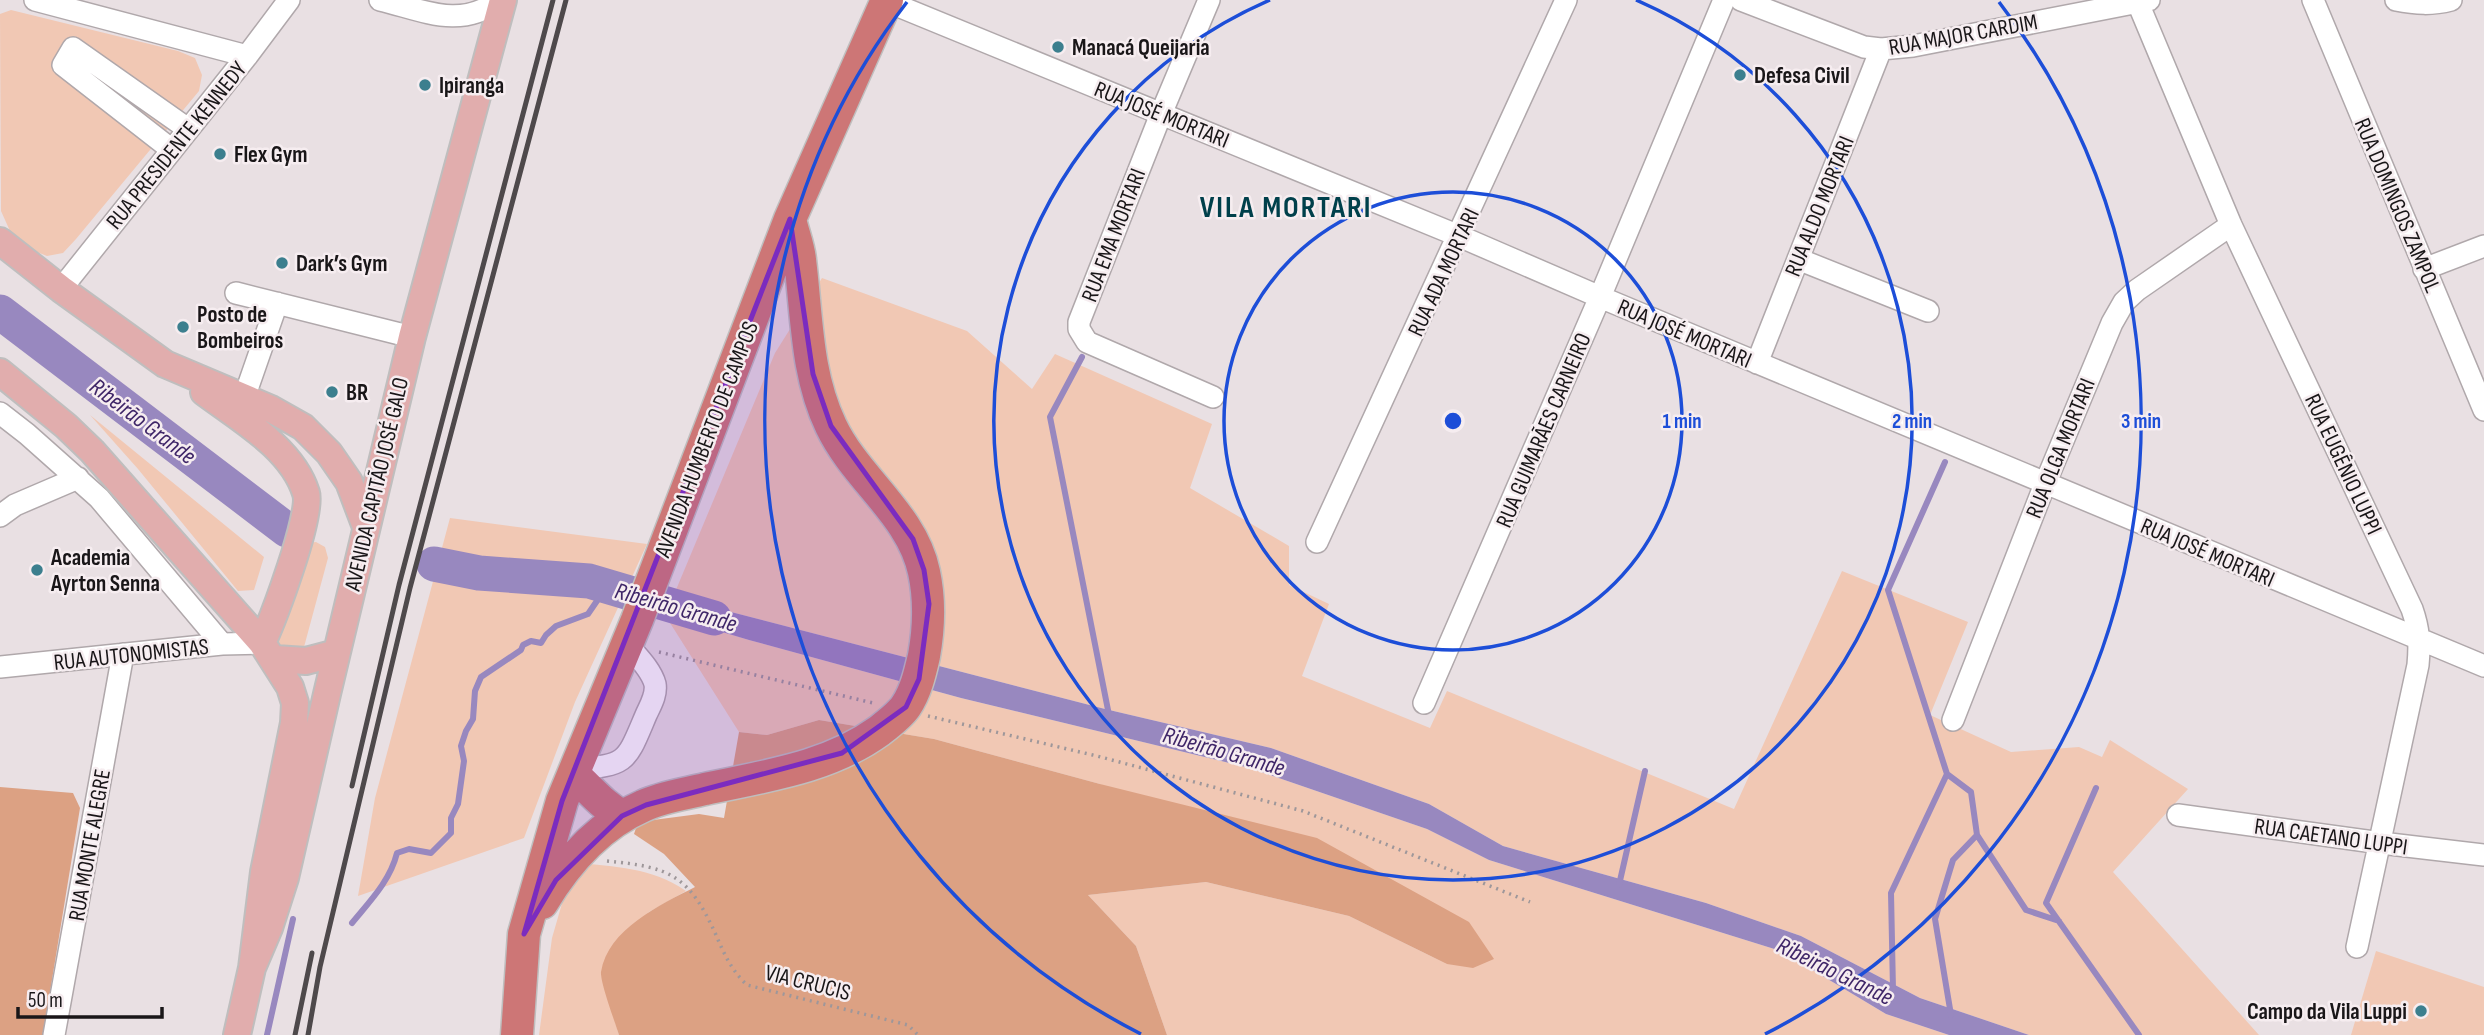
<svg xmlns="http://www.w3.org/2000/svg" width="2484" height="1035" font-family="'Sofia Sans Condensed',sans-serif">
	<rect width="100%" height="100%" fill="#e9e0e3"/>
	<path fill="#f1c8b4" d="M11 10 178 51 195 58 202 75 199 91 76 239 63 253 47 256 27 248 10 231 1 211 0 14Z
		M822 278 967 331 1032 389 1055 354 1212 424 1190 488 1289 546V585L1329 604 1302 676 1430 728 1447 691 1734 809 1842 571 1968 622 1930 715 2011 752 2079 747 2102 757 2110 740 2188 789 2113 872 2259 1035H2029L1920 998 1801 936 1706 903 1503 846 1429 804 1271 748 1105 709 673 597 775 353Z
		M90 415 264 557 254 590 238 591 138 469Z
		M450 518 647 544 575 702 524 838 358 896 375 798Z
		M316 542 325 547 328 558 304 647 295 655 282 651 273 640 307 543Z
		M665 615 749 640 961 698 1250 768 1427 829 1489 860 1781 951 1886 1014 1949 1035H1167L1136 946 1088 895 1206 882 1349 916 1447 964 1100 784 934 739 819 720 767 735 739 732Z
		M574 862C617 868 649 866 686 891L649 912 601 974 619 1035H539L552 938Z
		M2376 951 2484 987V1035H2351Z"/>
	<path fill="#dca183" d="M819 720 934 739 1100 784 1317 838 1469 922 1494 959 1473 968 1447 964 1349 916 1206 882 1088 895 1136 946 1167 1035H619C615 1022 600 982 601 972 608 929 660 905 695 887L664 854 634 834 638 822 699 814 724 818 739 732 767 735Z
		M0 787 73 793 80 808 43 1035H0Z"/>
	<path fill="#9888bf" d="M673 597 1105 709 1271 748 1429 804 1503 846 1706 903 1801 936 1920 998 2029 1035H1949L1886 1014 1781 951 1489 860 1427 829 1250 768 961 698 749 640 665 615Z"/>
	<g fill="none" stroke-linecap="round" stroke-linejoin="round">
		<path stroke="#9888bf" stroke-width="6" d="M1082 357 1050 417 1109 715
			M1945 462 1888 590 1947 774 1971 792 1977 835 2026 910 2059 921
			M2096 788 2046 903 2139 1035
			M1619 885 1645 771
			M352 923C370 901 390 881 397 853L409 849 431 853 451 833V818L458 804 464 761 461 746 466 731 473 719 475 691 481 677 521 650 523 645 531 641 541 643 546 635 556 626 588 614 601 595 614 589
			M1893 990 1891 893 1947 774
			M1951 1015 1935 919 1953 860 1977 835
			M267 1035 293 919"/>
		<path stroke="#9888bf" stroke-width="35" d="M0 312 287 530
			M434 564 479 573 589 581 714 618"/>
		<g stroke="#b0a8ab" stroke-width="24">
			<path id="minor" d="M35 0 247 56
				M380 0C423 10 460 30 499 0
				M1209 0 1161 114 1079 322V329L1087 342 1213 397
				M1741 0 1864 47 1881 49 1913 46 2149 0
				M2313 0 2484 410
				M2396 0C2416 4 2432 5 2451 0
				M886 1 1459 236 1600 297 2484 666
				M2138 3 2231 225 2412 609C2419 629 2420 644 2418 665L2357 947
				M172 150 63 65 73 48 188 129
				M1798 259 1928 311
				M2424 269 2484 246
				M61 289 247 56 289 0
				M236 293 412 337
				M1757 363 1881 49
				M244 398 277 303
				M0 413 27 434 99 498 222 644
				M0 516 15 505 78 478
				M1317 542 1566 0
				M0 667 222 644 262 643
				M1424 703 1600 297 1724 0
				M1953 720 2045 484 2112 323 2124 302 2137 290 2231 225
				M576 769C628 765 626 762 646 715 650 706 657 695 655 684 651 669 636 655 627 644
				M2178 815 2381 843 2484 855
				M54 1035 123 654"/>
		</g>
		<g stroke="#bfbebe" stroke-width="30">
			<path id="major" d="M0 241 61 289 165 364 271 409 303 427 329 453 349 482 366 527
				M0 372 66 426 92 451 262 643 290 687 295 703 294 723 264 872 252 968 237 1035
				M204 392C240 419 292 448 306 493 313 514 273 619 262 643
				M275 659 306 661 336 653
				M252 968 269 928 285 878 327 694 412 337 503 0"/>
		</g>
		<g stroke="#bfbebe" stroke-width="35">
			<path id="highway" d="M574 775C592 791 601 804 622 816
				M542 903C566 863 599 825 643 806 662 797 685 794 705 789 765 776 828 768 879 731 888 724 900 715 906 706 916 691 920 673 924 656 929 628 930 600 924 572 912 514 856 479 831 426 806 374 807 316 800 260 799 247 793 233 790 219
				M517 1035 524 934 562 801 637 620 790 219 887 0"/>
		</g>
		<path stroke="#9e979a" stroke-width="3.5" stroke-dasharray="2 5" stroke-linecap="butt" d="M659 652 873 703
			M928 716 1097 756 1303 811 1530 902
			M607 861C670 867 689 875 716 935 724 954 732 971 747 985L908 1025 918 1035"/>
		<use href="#minor" stroke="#fff" stroke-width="21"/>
		<use href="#major" stroke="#e1adad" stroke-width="26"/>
		<use href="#highway" stroke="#cd7676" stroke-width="32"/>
		<path stroke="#4e494b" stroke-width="5" d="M352 786 399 585 553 0
			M295 1035 312 953
			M308 1035 320 967 410 588 566 0"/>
	</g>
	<path fill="#7b2cbf" fill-opacity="0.2" stroke="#7b2cbf" stroke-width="5" stroke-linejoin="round" d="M790 219 813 374 831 426 913 539 924 570 929 604 919 679 906 707 842 753 646 805 622 816 556 880 524 934 562 801Z"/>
	<g fill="none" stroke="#1d4ed8" stroke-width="3.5">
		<circle cx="1453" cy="421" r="229"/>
		<path d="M1636 0A459 459 0 1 1 1270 0"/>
		<path d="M1141 1034A688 688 0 0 1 907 2M1999 2A688 688 0 0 1 1765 1034"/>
	</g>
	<g fill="#3c7f8e" stroke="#f6edf0" stroke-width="2.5">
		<circle cx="1058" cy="47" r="7"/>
		<circle cx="1740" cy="75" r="7"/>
		<circle cx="425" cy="85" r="7"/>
		<circle cx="220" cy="154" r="7"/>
		<circle cx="282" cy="263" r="7"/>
		<circle cx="183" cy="327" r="7"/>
		<circle cx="332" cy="392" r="7"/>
		<circle cx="37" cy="570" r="7"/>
		<circle cx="2421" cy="1011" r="7"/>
	</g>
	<g text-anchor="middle" stroke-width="5" stroke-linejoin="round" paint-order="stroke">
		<g font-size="23" fill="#191618" stroke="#f6edf0">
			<text transform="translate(1963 34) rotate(-10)" y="8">RUA MAJOR CARDIM</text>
			<text transform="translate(1162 114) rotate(22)" y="8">RUA JOSÉ MORTARI</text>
			<text transform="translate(176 145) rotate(-51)" y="8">RUA PRESIDENTE KENNEDY</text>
			<text transform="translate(2398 205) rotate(67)" y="8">RUA DOMINGOS ZAMPOL</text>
			<text transform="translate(1819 206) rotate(-68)" y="8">RUA ALDO MORTARI</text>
			<text transform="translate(1113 235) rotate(-69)" y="8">RUA EMA MORTARI</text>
			<text transform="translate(1443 272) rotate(-65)" y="8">RUA ADA MORTARI</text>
			<text transform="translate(1685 333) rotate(23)" y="8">RUA JOSÉ MORTARI</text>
			<text transform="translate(1543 430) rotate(-67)" y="8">RUA GUIMARÃES CARNEIRO</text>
			<text transform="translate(706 439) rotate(-69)" y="8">AVENIDA HUMBERTO DE CAMPOS</text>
			<text transform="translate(2060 448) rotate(-68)" y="8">RUA OLGA MORTARI</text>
			<text transform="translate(2344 464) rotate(65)" y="8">RUA EUGÊNIO LUPPI</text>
			<text transform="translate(376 484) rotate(-77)" y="8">AVENIDA CAPITÃO JOSÉ GALO</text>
			<text transform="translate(2208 552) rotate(23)" y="8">RUA JOSÉ MORTARI</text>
			<text transform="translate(131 654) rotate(-6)" y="8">RUA AUTONOMISTAS</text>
			<text transform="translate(2331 836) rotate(8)" y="8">RUA CAETANO LUPPI</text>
			<text transform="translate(89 845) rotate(-80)" y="8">RUA MONTE ALEGRE</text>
			<text transform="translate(808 982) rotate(14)" y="8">VIA CRUCIS</text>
		</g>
		<g font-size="23" font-weight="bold" fill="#191618" stroke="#f6edf0" text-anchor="start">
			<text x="1072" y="55">Manacá Queijaria</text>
			<text x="1754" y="83">Defesa Civil</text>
			<text x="439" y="93">Ipiranga</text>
			<text x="234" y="162">Flex Gym</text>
			<text x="296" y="271">Dark’s Gym</text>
			<text x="197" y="322">Posto de<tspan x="197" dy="26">Bombeiros</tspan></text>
			<text x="346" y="400">BR</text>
			<text x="51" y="565">Academia<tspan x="51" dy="26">Ayrton Senna</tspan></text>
			<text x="2407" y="1019" text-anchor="end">Campo da Vila Luppi</text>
		</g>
		<g font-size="24" font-style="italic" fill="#3f2668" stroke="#f6edf0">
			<text transform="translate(143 421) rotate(37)" y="8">Ribeirão Grande</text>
			<text transform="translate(676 607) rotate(16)" y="8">Ribeirão Grande</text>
			<text transform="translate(1224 751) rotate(16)" y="8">Ribeirão Grande</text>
			<text transform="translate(1835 971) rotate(26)" y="8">Ribeirão Grande</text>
		</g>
		<g font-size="30" font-weight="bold" letter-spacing="2" fill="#00404b" stroke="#f6edf0">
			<text x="1286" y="217">VILA MORTARI</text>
		</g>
	</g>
	<circle cx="1453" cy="421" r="10" fill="#1d4ed8" stroke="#f6edf0" stroke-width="3.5"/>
	<g font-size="21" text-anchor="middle" font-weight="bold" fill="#1d4ed8" stroke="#f6edf0" stroke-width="5" stroke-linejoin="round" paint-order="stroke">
		<text x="1682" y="428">1 min</text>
		<text x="1912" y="428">2 min</text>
		<text x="2141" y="428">3 min</text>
	</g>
	<path d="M18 1007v10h144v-10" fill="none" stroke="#191618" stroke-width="3.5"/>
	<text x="28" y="1007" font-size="21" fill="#191618" stroke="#f6edf0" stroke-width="5" paint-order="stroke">50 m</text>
</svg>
